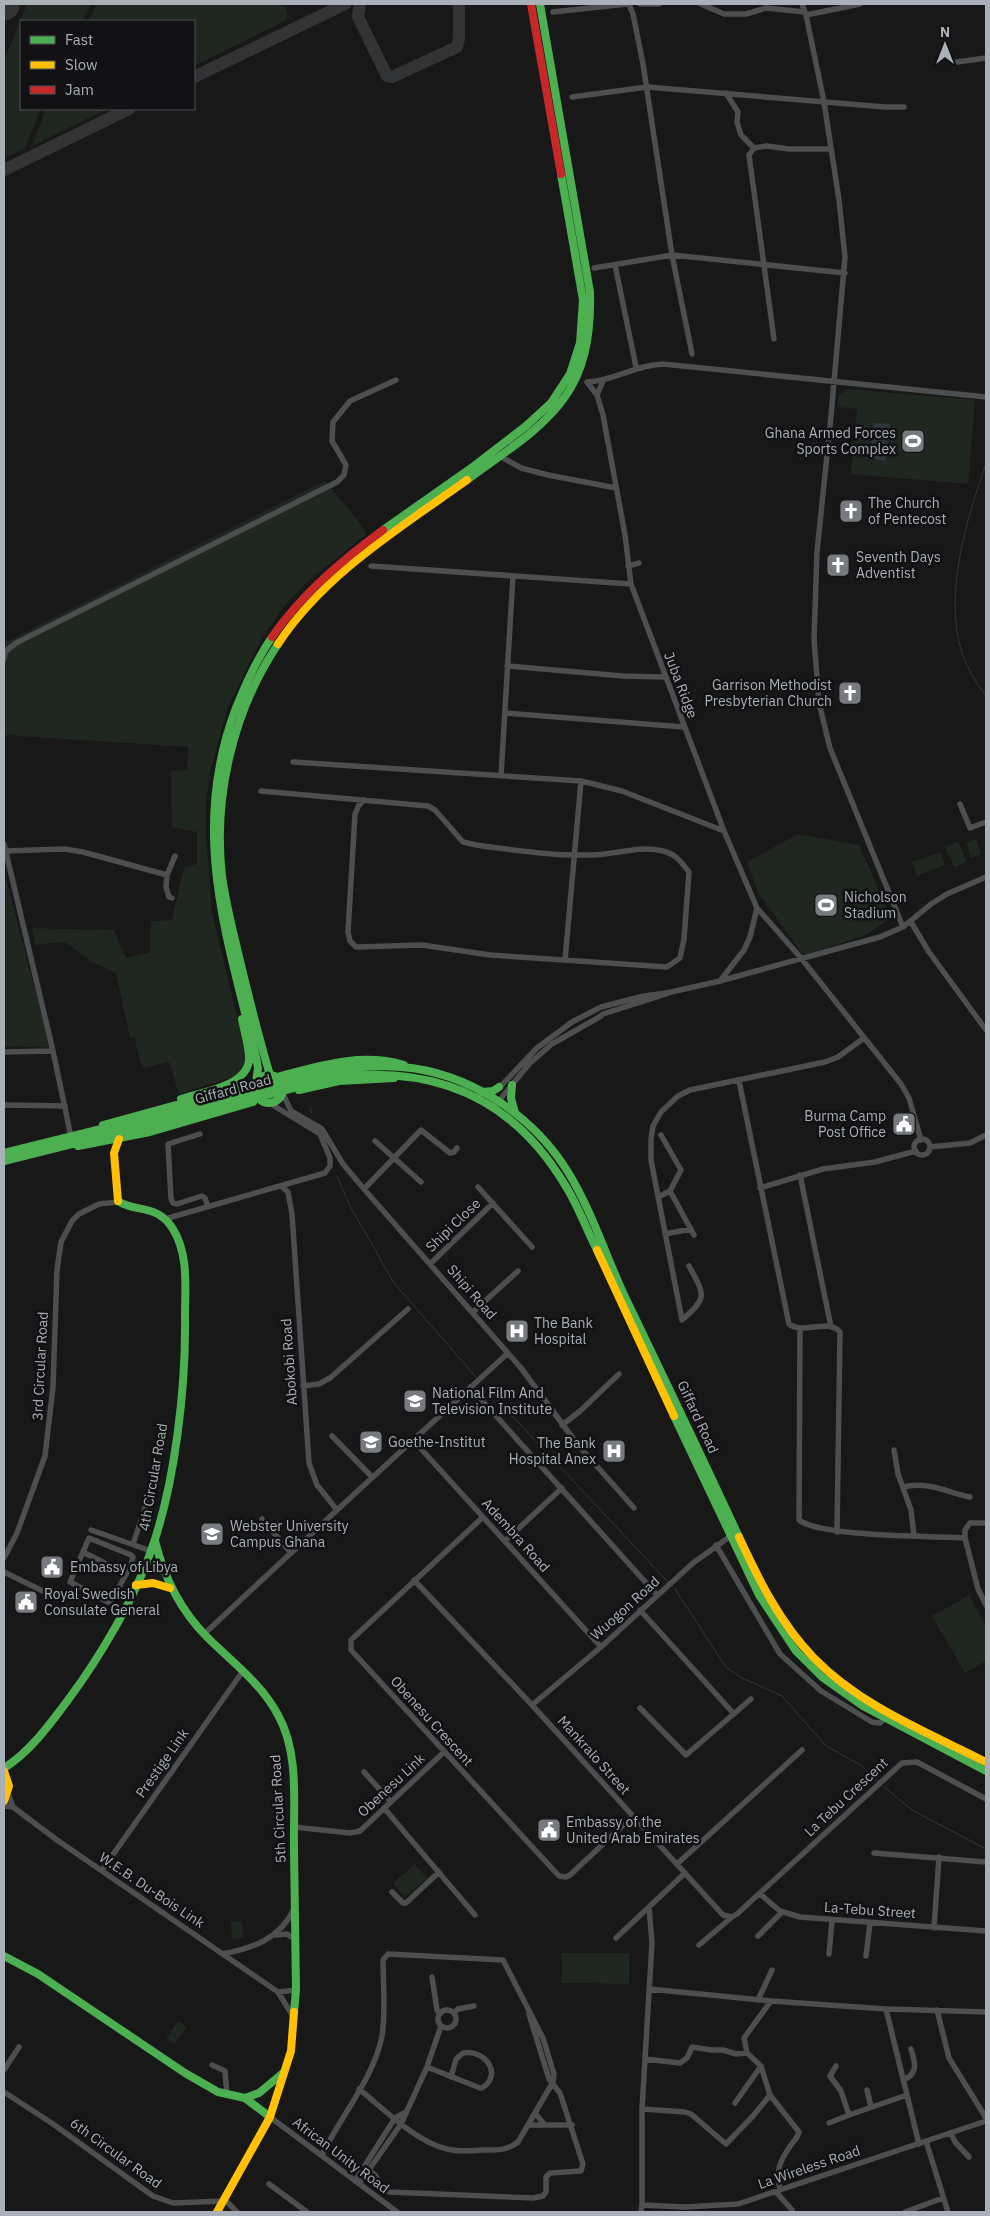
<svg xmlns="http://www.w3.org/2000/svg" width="990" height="2216" font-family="'IBM Plex Sans',sans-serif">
	<rect width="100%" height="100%" fill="#181818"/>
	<path fill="#202620" d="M27 4H91L82 21H21V109H41L25 148 4 158V61Z
		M97 4H282C288 9 289 15 285 21L194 66V21H88Z
		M46 109H107L32 146Z
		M847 389 975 400 968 484 851 474 857 409 838 407 839 395Z
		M325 481 361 524 366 534 305 584 286 604 261 639 228 707 211 768 206 802V834L212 912 247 1059 244 1071 239 1075 179 1094 169 1062 142 1068 134 1037H130L116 973 96 964 64 942 35 945 32 928 114 930 126 958 150 952 151 921 172 920 184 867 197 864V832L172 827 171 771 187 770 188 747 4 735V643Z
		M798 834 859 845 891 918 864 936 808 954 802 953 758 893 747 862Z
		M976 839 981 854 971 858 966 842Z
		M958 841 967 862 954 867 945 847Z
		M940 852 945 865 917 876 912 862Z
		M4 871 50 1048 4 1046Z
		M969 1595 986 1626V1661L965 1673 932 1616Z
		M415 1864 427 1878 405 1897 393 1883Z
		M242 1921 243 1938 232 1939 231 1922Z
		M562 1953H629V1984L562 1983Z
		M178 2021 187 2027 175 2044 166 2038Z"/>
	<path fill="#2e373b" d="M874 423 890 424 885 461 869 458Z"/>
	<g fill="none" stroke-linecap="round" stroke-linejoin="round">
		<path stroke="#2e373b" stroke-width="1" d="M986 463C967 520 943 593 962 653 967 669 977 683 986 696
			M310 1107 312 1114
			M337 1176 350 1206 394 1283 476 1377
			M486 1388 668 1582
			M675 1589 726 1667 740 1677 782 1696 826 1746 859 1764 878 1781
			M884 1787 912 1810 986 1849"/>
		<path stroke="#323334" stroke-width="12" d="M360 4 358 17 387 76 392 77 457 47 459 39V4
			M194 77 345 4
			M4 170 129 109"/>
		<path stroke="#323334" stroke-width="31" d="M4 5V4"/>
		<path stroke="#4c4e50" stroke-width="5.5" d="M629 4 633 14 643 64 672 255 692 354
			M640 4H659
			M701 4 724 14H746L766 8 805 12
			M802 4 806 15 824 102 839 200 845 257 831 416 817 552 814 639 819 703 830 748 903 927
			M553 12 627 4
			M806 15 860 4
			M957 62 986 58
			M726 93 738 112 737 122 741 135 754 148
			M572 97 647 87 885 107H904
			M615 265 636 367
			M594 268 672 255 845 273
			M774 339 749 155 754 148 767 146 789 149H830
			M587 382 597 395 603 415 625 535 631 584 724 831 757 908 750 937 744 950 720 981
			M587 382C614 381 635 365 663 364L986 397
			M597 395 603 381
			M500 456 521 468 548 475 616 488
			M371 566 631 584
			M628 566 639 563
			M4 659 5 652 16 643 337 482 344 475 346 465 332 441 333 422 350 401 396 380
			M507 666 623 676 665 677
			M505 713 684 727
			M293 762 581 781 622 791 724 831
			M501 776 513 576
			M261 791 428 806 435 810 463 842 476 845C514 850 553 856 591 855 615 855 639 845 663 851 676 854 681 862 689 872L684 939 680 958 667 967 490 955 422 945 356 947 350 941 348 932 355 814 359 805 364 800
			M960 804 970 828 986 822
			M4 844 53 1051 71 1137
			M5 851 64 849 83 852 167 875 175 856
			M167 875 166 887 169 897 172 898
			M757 908 801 958 901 1084 909 1098 921 1140
			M911 922 929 952 986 1030
			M565 960 581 781
			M601 1007 644 996 667 993 720 981 880 937 903 927 931 904 947 894 986 877
			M603 1014 666 994
			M4 1052 53 1051
			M739 1081 789 1324C803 1335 828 1318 840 1332L837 1532
			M498 1089 537 1048 572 1022 599 1008
			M283 1094 291 1111 322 1129 343 1164 364 1189
			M497 1103 530 1063 552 1044 601 1016
			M4 1105 65 1106
			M200 1134 168 1144 171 1199 173 1203 177 1204 202 1196 205 1198 208 1207
			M914 1147a8 8 0 1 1 16 0a8 8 0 1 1-16 0Z
			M375 1141 421 1182
			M930 1147 970 1143 986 1135
			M457 1148 454 1152 450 1153 421 1130 364 1189 521 1368 578 1445 634 1508
			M800 1175 831 1327
			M281 1186 288 1192 292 1214 309 1463 317 1485 337 1510
			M478 1187 532 1247
			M760 1188 823 1169 875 1162 916 1151
			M670 1191 694 1235
			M658 1197 670 1191 681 1170 661 1135
			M165 1219 325 1173 330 1166V1158L320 1134 271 1104
			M665 1234 691 1229
			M430 1264 493 1203
			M689 1266C704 1294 709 1297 682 1320L651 1160V1139L653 1126 661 1112 678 1096 690 1090 825 1062 838 1057 864 1038
			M473 1312 518 1271
			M800 1328 799 1520C820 1537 933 1536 965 1538
			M303 1386 319 1384 330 1378 408 1309
			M470 1387 657 1595
			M562 1425 579 1412 619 1374
			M332 1436 372 1477
			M413 1440 601 1647
			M894 1450 898 1474 911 1510 914 1535
			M903 1487C926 1481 947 1492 970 1497
			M483 1517 351 1640V1650L559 1876 566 1877 570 1875 632 1817
			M262 1519 291 1553
			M986 1523H970L965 1530V1538L978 1589 986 1605
			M91 1530 151 1551
			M505 1541 562 1488
			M133 1544 147 1502
			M716 1545 780 1654 821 1691 872 1722 880 1723 885 1718
			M83 1552 126 1574
			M4 1558 17 1533 45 1456 53 1387 57 1270 61 1242 72 1221 79 1214 99 1204 118 1202
			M131 1565 133 1557 131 1555 89 1538 70 1582 108 1602 112 1600 131 1565 142 1571
			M4 1572 55 1597
			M414 1580 532 1705 723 1915 732 1917 737 1914 902 1763 917 1762 986 1799
			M640 1610 734 1714
			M204 1634 337 1510 508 1353
			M532 1705 601 1647 693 1563 732 1535
			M640 1708 686 1755 751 1699
			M364 1772 391 1802
			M8 1793 13 1807 57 1840 278 1992 294 2018
			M4 1806 13 1807
			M384 1808 475 1915
			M294 1827 350 1833 360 1831 444 1752
			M874 1853 986 1862
			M677 1864 802 1750
			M102 1870 243 1671
			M392 1892 403 1903H406L439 1872
			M760 1894 780 1911 800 1917 986 1931
			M934 1928 939 1857
			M276 1935 287 1934 296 1940
			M758 1936 782 1912
			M616 1938 685 1873
			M699 1945 732 1917
			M223 1954C253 1948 280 1939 294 1909
			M829 1954 832 1921
			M866 1956 870 1923
			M432 1977 437 2010 440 2014
			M649 1989 771 2001 886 2009 986 2012
			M278 1992 296 1990
			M758 2000 772 1970
			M771 2001 744 2038 747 2053 761 2066 770 2095 799 2132C798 2138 794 2140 791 2145 779 2162 776 2170 780 2190
			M886 2009 919 2144
			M937 2010 949 2058 986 2118
			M438 2019a9 9 0 1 1 18 0a9 9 0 1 1-18 0Z
			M454 2013 458 2009 474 2006
			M645 2059 680 2063 687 2058 692 2047 711 2050H723L736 2054 747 2053
			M212 2065 225 2071 227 2095
			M836 2066 830 2076 841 2091 849 2115 907 2095
			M427 2067 480 2088H482C503 2075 486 2049 463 2053L456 2059 451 2077
			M4 2070 19 2047
			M903 2080C919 2074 915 2062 911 2049
			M867 2090 871 2107
			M4 2092 53 2124 153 2196 173 2203 225 2201
			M735 2103 761 2066
			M642 2109 685 2112 691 2114 726 2144 753 2116 770 2095
			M535 2113 544 2124
			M270 2117 397 2212
			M829 2123 849 2115
			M528 2125H572
			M951 2133 955 2142 969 2157
			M926 2141 948 2212
			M322 2155C340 2117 374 2078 382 2036 386 2011 383 1985 383 1960L388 1954 503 1960 543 2038 554 2074 553 2082 518 2142C507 2151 495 2150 482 2150 471 2151 459 2152 447 2149 416 2142 384 2109 359 2089
			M365 2167 375 2175 384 2189 389 2192 533 2198 543 2196 546 2192V2177L550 2173 581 2171 583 2164 560 2093 549 2079 529 2014
			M355 2181 395 2118 406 2112
			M269 2184 307 2212
			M359 2184 401 2124 427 2067 441 2026
			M776 2192 792 2210
			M225 2200 237 2212
			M642 2205V2109L652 1943 649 1907
			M641 2212 642 2205 685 2207 738 2204 986 2121
			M905 2212 943 2198"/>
		<path stroke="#4caf50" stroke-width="8" d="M467 480C545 423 593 400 590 292L540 4
			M383 530 474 466 526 426 551 403 570 374 580 343 583 300 561 174
			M330 1070C354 1067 378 1065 401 1067 468 1072 533 1115 568 1172 592 1211 606 1257 626 1299 664 1378 702 1457 739 1537
			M255 1089a14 14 0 1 1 28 0a14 14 0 1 1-28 0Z
			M270 1075C259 1039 250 1002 241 965 234 935 226 906 222 876 213 797 233 711 278 644
			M277 1077C319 1066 361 1052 404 1065
			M331 1078C432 1064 512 1096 565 1185 578 1205 586 1229 597 1250
			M512 1085 511 1098 515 1113
			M299 1090 339 1081 394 1078
			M482 1092 493 1091 499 1087
			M181 1099C202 1092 245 1087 249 1061 250 1049 244 1031 242 1019
			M103 1125 256 1083 258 1068 256 1057C227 936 189 831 236 708 246 683 257 659 272 637
			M78 1146 150 1132 253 1102
			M4 1153 174 1111
			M4 1161 176 1118
			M674 1416 759 1595 796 1651 822 1677 863 1706 986 1771
			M155 1541C164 1577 180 1610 207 1637 232 1662 261 1683 278 1715 300 1754 293 1806 294 1849 295 1896 295 1943 296 1990L294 2012
			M4 1768C30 1752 50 1724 68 1700 100 1657 135 1598 152 1548 175 1483 186 1387 185 1317 185 1288 189 1255 173 1229 157 1203 135 1213 118 1201
			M4 1956 38 1974 185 2073 218 2092 245 2098 270 2117
			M245 2098 259 2093 283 2073"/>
		<path stroke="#ffc107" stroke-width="8" d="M278 644C324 574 400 528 467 480
			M118 1201 114 1153 119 1139
			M597 1250 674 1416
			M739 1537C759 1580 780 1623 813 1657 860 1706 927 1732 986 1762
			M136 1585 153 1583 170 1588
			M4 1771 9 1786 4 1801
			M217 2212 270 2117 291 2051 294 2012"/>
		<path stroke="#c62828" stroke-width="8" d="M531 4 561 174
			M272 637C302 594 341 561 383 530"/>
		<path stroke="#4caf50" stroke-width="9" d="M174 1111 330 1070
			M176 1118 331 1078"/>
	</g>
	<defs>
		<g id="stadium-square" transform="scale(1.25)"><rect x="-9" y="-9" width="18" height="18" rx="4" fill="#777b7f" stroke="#121214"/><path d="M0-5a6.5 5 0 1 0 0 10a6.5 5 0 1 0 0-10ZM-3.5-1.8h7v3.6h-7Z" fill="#fff"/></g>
		<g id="church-square" transform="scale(1.25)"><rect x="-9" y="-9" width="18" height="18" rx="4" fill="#777b7f" stroke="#121214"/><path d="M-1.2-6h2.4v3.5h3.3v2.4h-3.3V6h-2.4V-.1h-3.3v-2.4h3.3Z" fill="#fff"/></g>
		<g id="civic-square" transform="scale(1.25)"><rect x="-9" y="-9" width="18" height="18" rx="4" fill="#777b7f" stroke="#121214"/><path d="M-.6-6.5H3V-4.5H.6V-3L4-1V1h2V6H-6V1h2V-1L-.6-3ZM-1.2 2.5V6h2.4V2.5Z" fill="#fff"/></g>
		<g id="hospital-square" transform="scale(1.25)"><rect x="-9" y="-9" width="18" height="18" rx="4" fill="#777b7f" stroke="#121214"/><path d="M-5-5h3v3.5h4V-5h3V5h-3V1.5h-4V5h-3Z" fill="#fff"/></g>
		<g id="university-square" transform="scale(1.25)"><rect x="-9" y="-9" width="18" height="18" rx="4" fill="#777b7f" stroke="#121214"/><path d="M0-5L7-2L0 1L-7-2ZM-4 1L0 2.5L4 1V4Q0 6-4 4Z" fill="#fff"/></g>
	</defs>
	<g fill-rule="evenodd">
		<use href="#stadium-square" x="913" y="441"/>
		<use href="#church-square" x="851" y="511"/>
		<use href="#church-square" x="838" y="565"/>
		<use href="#church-square" x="850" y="693"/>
		<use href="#stadium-square" x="826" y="905"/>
		<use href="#civic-square" x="904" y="1124"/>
		<use href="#hospital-square" x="517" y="1331"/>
		<use href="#university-square" x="415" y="1401"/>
		<use href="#university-square" x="371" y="1442"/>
		<use href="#hospital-square" x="614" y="1451"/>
		<use href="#university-square" x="212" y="1534"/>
		<use href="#civic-square" x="52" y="1567"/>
		<use href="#civic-square" x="26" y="1602"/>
		<use href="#civic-square" x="549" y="1830"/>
	</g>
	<g text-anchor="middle" stroke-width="5" stroke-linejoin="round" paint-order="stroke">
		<g font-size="14" fill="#aab0b7" stroke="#121214" text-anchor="start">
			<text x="896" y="438" text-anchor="end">Ghana Armed Forces<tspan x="896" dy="16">Sports Complex</tspan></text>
			<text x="868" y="508">The Church<tspan x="868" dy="16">of Pentecost</tspan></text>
			<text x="856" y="562">Seventh Days<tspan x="856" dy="16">Adventist</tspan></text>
			<text x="832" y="690" text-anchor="end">Garrison Methodist<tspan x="832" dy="16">Presbyterian Church</tspan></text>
			<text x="844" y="902">Nicholson<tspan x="844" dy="16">Stadium</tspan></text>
			<text x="886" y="1121" text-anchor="end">Burma Camp<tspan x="886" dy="16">Post Office</tspan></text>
			<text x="534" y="1328">The Bank<tspan x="534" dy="16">Hospital</tspan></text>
			<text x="432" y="1398">National Film And<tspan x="432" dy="16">Television Institute</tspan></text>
			<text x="388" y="1447">Goethe-Institut</text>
			<text x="596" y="1448" text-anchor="end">The Bank<tspan x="596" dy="16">Hospital Anex</tspan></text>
			<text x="230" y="1531">Webster University<tspan x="230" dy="16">Campus Ghana</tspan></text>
			<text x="70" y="1572">Embassy of Libya</text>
			<text x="44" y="1599">Royal Swedish<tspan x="44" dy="16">Consulate General</tspan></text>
			<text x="566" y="1827">Embassy of the<tspan x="566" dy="16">United Arab Emirates</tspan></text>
		</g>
		<g font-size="14" fill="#aab0b7" stroke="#121214">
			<text transform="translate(681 685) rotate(69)" y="5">Juba Ridge</text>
			<text transform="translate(233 1089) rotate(-15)" y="5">Giffard Road</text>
			<text transform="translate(453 1225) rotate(-44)" y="5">Shipi Close</text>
			<text transform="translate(472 1292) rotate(49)" y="5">Shipi Road</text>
			<text transform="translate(289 1362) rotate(-94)" y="5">Abokobi Road</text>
			<text transform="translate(40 1366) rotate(-87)" y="5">3rd Circular Road</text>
			<text transform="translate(698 1417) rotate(65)" y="5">Giffard Road</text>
			<text transform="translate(153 1477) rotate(-80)" y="5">4th Circular Road</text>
			<text transform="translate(516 1535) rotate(48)" y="5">Adembra Road</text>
			<text transform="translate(625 1608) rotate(-42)" y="5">Wuogon Road</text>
			<text transform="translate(432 1721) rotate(48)" y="5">Obenesu Crescent</text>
			<text transform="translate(594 1755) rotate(48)" y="5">Mankralo Street</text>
			<text transform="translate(162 1763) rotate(-55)" y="5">Prestige Link</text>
			<text transform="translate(391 1785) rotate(-43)" y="5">Obenesu Link</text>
			<text transform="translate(846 1797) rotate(-43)" y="5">La Tebu Crescent</text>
			<text transform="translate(278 1809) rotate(-93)" y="5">5th Circular Road</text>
			<text transform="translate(152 1890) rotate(34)" y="5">W.E.B. Du-Bois Link</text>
			<text transform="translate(870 1910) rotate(4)" y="5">La-Tebu Street</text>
			<text transform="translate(116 2153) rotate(36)" y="5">6th Circular Road</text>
			<text transform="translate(341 2155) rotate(37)" y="5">African Unity Road</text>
			<text transform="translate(809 2167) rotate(-19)" y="5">La Wireless Road</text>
		</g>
	</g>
	<rect width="990" height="2216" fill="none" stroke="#aab0b7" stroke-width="10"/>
	<rect x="20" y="20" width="175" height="90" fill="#121214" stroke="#4f5155"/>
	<rect x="30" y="36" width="25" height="8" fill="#4caf50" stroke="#4f5155"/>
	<text x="65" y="45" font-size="15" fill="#aab0b7">Fast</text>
	<rect x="30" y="61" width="25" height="8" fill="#ffc107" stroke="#4f5155"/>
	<text x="65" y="70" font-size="15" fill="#aab0b7">Slow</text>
	<rect x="30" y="86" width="25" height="8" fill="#c62828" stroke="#4f5155"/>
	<text x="65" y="95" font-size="15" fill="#aab0b7">Jam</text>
	<g transform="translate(945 45)" stroke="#121214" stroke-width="4" paint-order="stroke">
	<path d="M0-4L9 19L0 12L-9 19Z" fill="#aab0b7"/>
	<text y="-8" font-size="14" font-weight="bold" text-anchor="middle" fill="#aab0b7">N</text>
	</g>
</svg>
